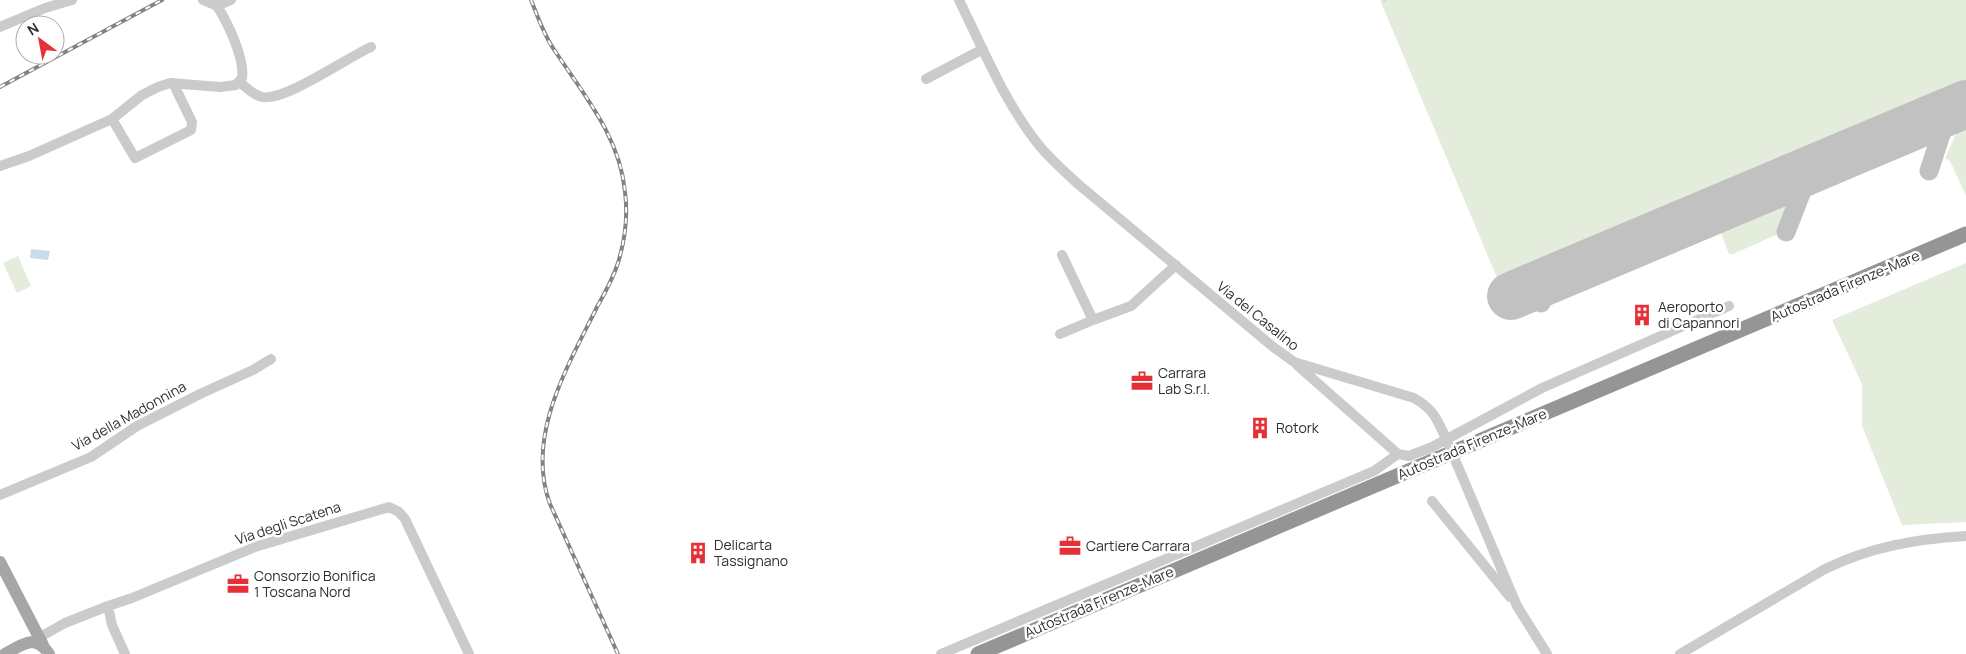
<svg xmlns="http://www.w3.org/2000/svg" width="1966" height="654" font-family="Manrope,sans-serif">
	<rect width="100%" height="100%" fill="#fff"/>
	<path fill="#e4ecdc" d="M1380 0H1966V89L1501 287Z
		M1966 121V196L1950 161 1945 158 1961 123Z
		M1788 190H1793L1795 194 1776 235 1733 254H1729L1716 221Z
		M18 256 31 286 17 293 3 263Z
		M1966 263V522L1902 525 1862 426V384L1832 320Z"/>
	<path fill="#c8ddec" d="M31 249 50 251 48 260 30 258Z"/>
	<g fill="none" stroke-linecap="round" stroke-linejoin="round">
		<path stroke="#c8ddec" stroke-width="2" d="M1384 1 1386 0"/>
		<path stroke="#c1c1c1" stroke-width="19" d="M1927 120C1937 121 1939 125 1941 135
			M1929 171 1944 125 1957 108
			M1782 182 1794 184 1800 195
			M1786 232 1807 178 1817 167
			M1534 286 1541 303"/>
		<path stroke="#c1c1c1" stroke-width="48" d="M1511 296 1966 104"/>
		<path stroke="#cbcbcb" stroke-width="10" d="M203 0 217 6
			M959 0C983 49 1004 101 1038 144 1050 159 1064 171 1078 184L1272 346 1294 362 1414 398C1431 408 1435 415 1443 432
			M217 6 231 0
			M0 27 45 8 72 0
			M926 79 983 49
			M240 82C246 88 254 95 262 97 284 102 348 57 371 47
			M112 119 135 158 191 130 192 122 173 83
			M0 166 29 156 112 119 142 95 158 87 170 83 220 87 236 85 242 78C245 59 228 23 217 6
			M1062 255 1093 320
			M1060 334 1093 320 1131 306 1176 265
			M1297 365 1398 454 1409 456 1432 447 1542 388 1729 306
			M1462 476 1517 606 1547 654
			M0 495 91 457 137 426 200 394 253 370 271 359
			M1432 501 1510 597
			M108 606 112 625 125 654
			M40 637 65 623 108 606 132 598 255 547 389 507 399 512 405 519 469 654
			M941 654 1374 471 1398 454
			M1680 654 1825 569C1870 547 1916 539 1966 536"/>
		<path stroke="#a6a6a6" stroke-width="12" d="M0 562 43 645
			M5 654C22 645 35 633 49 654"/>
		<path stroke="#959595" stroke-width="15" d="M978 654 1966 234"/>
		<g stroke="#838383" stroke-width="4">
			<path id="rail" d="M531 0C538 17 544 36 555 51 584 95 620 137 625 192 628 215 625 240 618 263 613 278 605 293 597 307 568 366 525 436 550 504L618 654
				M0 87 162 0"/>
		</g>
		<use href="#rail" stroke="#fff" stroke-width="2" stroke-dasharray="5.5" stroke-linecap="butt"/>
		<path stroke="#cbcbcb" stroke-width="10" d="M1443 432 1462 476"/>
	</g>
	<defs>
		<g id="building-bare" transform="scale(1.725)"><path d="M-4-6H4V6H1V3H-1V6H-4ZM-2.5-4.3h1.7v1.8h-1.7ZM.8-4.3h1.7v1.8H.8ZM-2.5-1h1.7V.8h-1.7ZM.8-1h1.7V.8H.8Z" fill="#e53038" stroke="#fff" stroke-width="2.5" paint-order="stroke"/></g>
		<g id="office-bare" transform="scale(1.725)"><path d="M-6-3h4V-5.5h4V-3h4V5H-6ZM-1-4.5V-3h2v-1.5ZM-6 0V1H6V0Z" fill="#e53038" stroke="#fff" stroke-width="2.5" paint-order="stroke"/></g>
	</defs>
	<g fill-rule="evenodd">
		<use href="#building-bare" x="1642" y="315"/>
		<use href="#office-bare" x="1142" y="381"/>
		<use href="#building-bare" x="1260" y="428"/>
		<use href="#office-bare" x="1070" y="546"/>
		<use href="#building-bare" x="698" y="553"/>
		<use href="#office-bare" x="238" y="584"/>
	</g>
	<g text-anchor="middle" stroke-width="5" stroke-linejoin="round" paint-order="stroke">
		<g font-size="14" fill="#2e2e2e" stroke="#fff">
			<text transform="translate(1845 286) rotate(-23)" y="5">Autostrada Firenze-Mare</text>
			<text transform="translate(1258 316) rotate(39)" y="5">Via del Casalino</text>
			<text transform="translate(129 416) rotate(-29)" y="5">Via della Madonnina</text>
			<text transform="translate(1472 444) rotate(-23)" y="5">Autostrada Firenze-Mare</text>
			<text transform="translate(288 523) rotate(-18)" y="5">Via degli Scatena</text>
			<text transform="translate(1099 602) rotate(-23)" y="5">Autostrada Firenze-Mare</text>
		</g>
		<g font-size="14" fill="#2e2e2e" stroke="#fff" text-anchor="start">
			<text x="1658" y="312">Aeroporto<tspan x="1658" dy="16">di Capannori</tspan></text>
			<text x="1158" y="378">Carrara<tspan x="1158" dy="16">Lab S.r.l.</tspan></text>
			<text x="1276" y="433">Rotork</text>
			<text x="714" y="550">Delicarta<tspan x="714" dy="16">Tassignano</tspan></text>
			<text x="1086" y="551">Cartiere Carrara</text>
			<text x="254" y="581">Consorzio Bonifica<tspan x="254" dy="16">1 Toscana Nord</tspan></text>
		</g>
	</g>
	<g transform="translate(40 40) rotate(328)"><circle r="24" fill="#ffffff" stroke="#ababab"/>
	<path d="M0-4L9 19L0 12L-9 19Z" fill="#e53038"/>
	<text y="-8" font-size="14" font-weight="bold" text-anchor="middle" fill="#2e2e2e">N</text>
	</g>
</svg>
